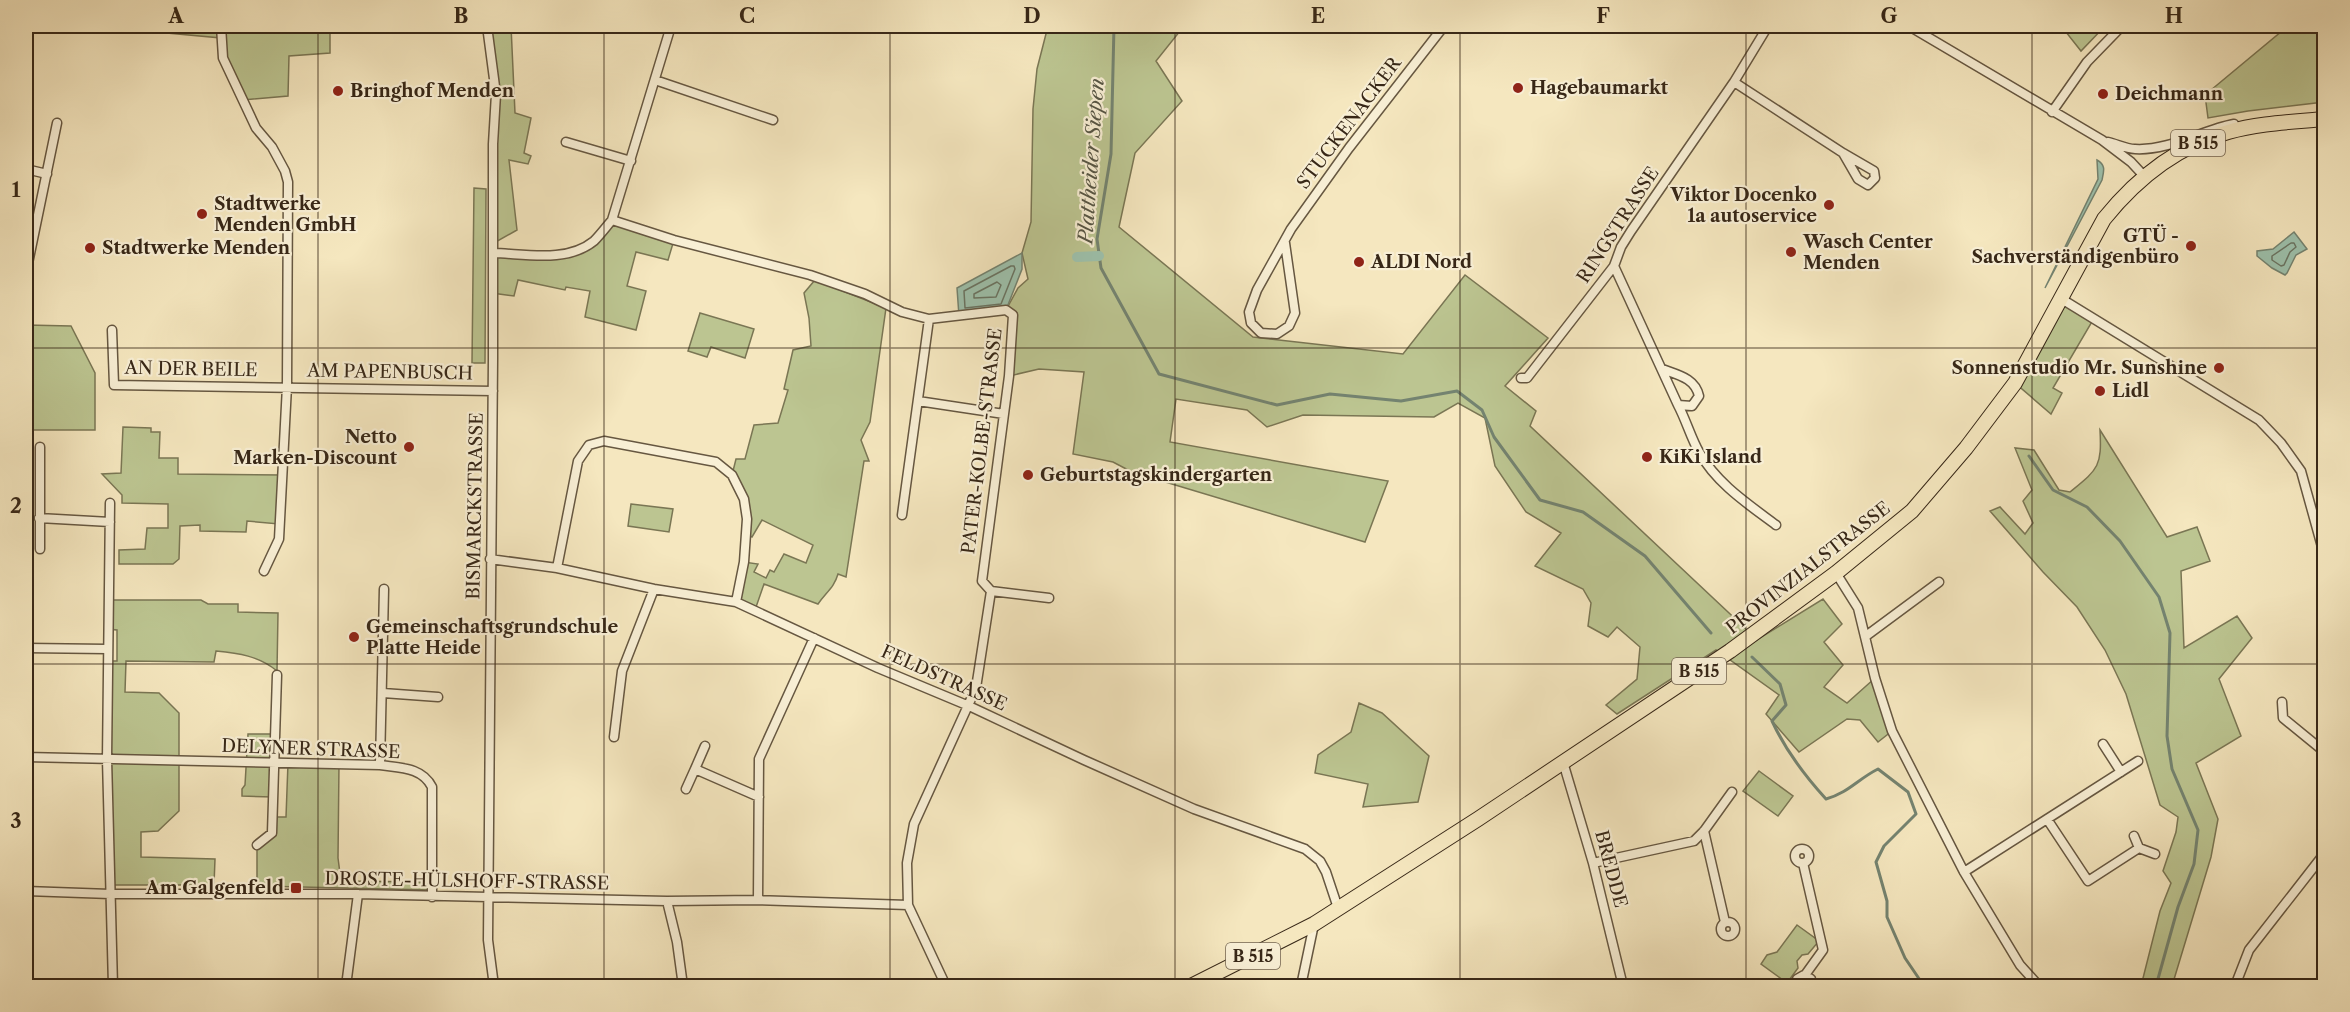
<svg xmlns="http://www.w3.org/2000/svg" width="2350" height="1012" font-family="'Libre Caslon Text',serif">
	<rect width="100%" height="100%" fill="#f5e7bf"/>
	<filter id="stains"><feTurbulence type="fractalNoise" baseFrequency=".00333" numOctaves="4"/><feColorMatrix values="0 0 0 0 .2 0 0 0 0 .09 0 0 0 0 .02 0 0 0 .5 -.17"/></filter>
	<radialGradient id="worn" r=".72"><stop offset=".6" stop-color="#630" stop-opacity="0"/><stop offset="1" stop-color="#630" stop-opacity=".3"/></radialGradient>
	<path fill="#bcc591" stroke="#7a7654" stroke-width="1.5" d="M90 26H330V53L289 56 288 96 243 100 223 58 221 38Z
		M487 26H511L515 113 531 118 524 153 531 156 528 164 509 160 517 230 494 243 496 94Z
		M1048 26H1184L1156 61 1182 101 1135 153 1119 227 1253 337 1403 354 1465 275 1548 338 1505 386 1536 411 1530 426 1745 628 1755 641 1823 599 1842 624 1824 642 1843 665 1824 687 1847 703 1875 678 1892 731 1878 742 1860 720 1847 719 1799 752 1766 714 1779 695 1716 650 1617 714 1606 705 1637 679 1640 647 1617 627 1608 637 1588 626 1591 603 1583 589 1535 566 1561 533 1526 512 1495 466 1485 418 1458 403 1434 417 1303 415 1267 427 1247 410 1176 399 1170 442 1388 481 1365 542 1132 472 1113 462 1073 454 1084 372 1039 369 1009 376 1013 315 1006 310 1018 288 1028 279 1022 253 1031 222 1033 109 1037 69Z
		M2052 26H2105L2081 51 2066 32Z
		M2288 26H2324V102L2248 111 2208 118 2205 95Z
		M474 188 486 189 485 363H472Z
		M612 220 674 240 668 260 636 252 627 286 646 291 636 330 585 317 590 291 566 287 565 290 518 280 514 296 492 293 494 253H570L592 242Z
		M815 280 886 308 870 422 861 440 869 461H864L846 577 838 574C834 588 826 592 818 604L764 584 755 610 736 602 744 562 758 564 754 572 766 578 770 570 774 572 784 554 806 563 813 545 762 520 752 537 746 534 747 519 732 475 736 459H745L754 425 778 423 788 390 784 389 793 350 811 346 809 318 804 293Z
		M2060 298 2093 320 2053 388 2062 393 2051 414 2015 383Z
		M700 313 754 329 745 358 711 347 707 357 688 351Z
		M26 325 71 326 95 373V430H26Z
		M123 427 151 428V432H160L159 458H178V474L282 475 279 524 247 521 246 532 200 531V525L180 526 179 559 173 564H119V550L145 549 147 528H168V504L122 503V495L102 474 121 473Z
		M2100 430 2167 537 2197 527 2210 561 2181 571 2184 648 2237 616 2252 638 2219 679 2241 736 2196 763 2218 819 2211 857 2172 986H2141L2160 911 2171 883 2163 871 2176 832 2178 817 2160 805 2126 694 2105 650 2077 607 2043 572 1990 511 2000 507 2025 534 2033 523 2023 501 2032 490 2015 448 2034 450 2059 490 2070 492C2098 469 2102 467 2100 430Z
		M631 504 673 509 669 532 628 526Z
		M108 600H201L208 604H238V612L278 613 277 671C259 656 238 653 216 651L214 662 126 661 125 692 159 693 179 713V811L158 831 141 832V857L215 859 214 885H110L107 661H117V630L107 629Z
		M1359 703 1382 713 1429 756 1418 802 1363 807 1368 784 1315 773 1318 755 1351 732Z
		M248 734H275L273 797 242 796V789L245 785Z
		M288 763 339 765 338 858 341 881 432 882V890L257 886V845L272 833 273 817H286Z
		M1759 771 1793 796 1778 816 1743 791Z
		M1797 925 1819 941 1808 954 1802 955 1797 961 1798 968 1787 983 1761 964 1767 955 1777 952Z"/>
	<path fill="#9dc1ac" stroke="#748370" stroke-width="1.5" d="M2097 160C2106 165 2104 171 2102 180L2045 288 2098 179Z
		M2294 232 2307 249 2296 255 2287 273 2285 275 2272 268 2257 256V251L2273 249Z
		M1022 253V269L1006 310 959 316 957 288Z"/>
	<g fill="none" stroke-linecap="round" stroke-linejoin="round">
		<path stroke="#6a7462" stroke-width="1.5" d="M2291 243H2294L2296 247 2290 252 2284 265 2281 266 2272 260V256Z
			M1011 266H1014L1015 269 1001 304 965 308 964 291Z
			M997 282 1001 285 996 297 974 298V294Z"/>
		<path stroke="#748370" stroke-width="3" d="M1114 26 1111 154 1097 239 1101 268 1159 374 1277 405 1330 394 1401 401 1457 391 1482 410 1494 437 1540 500 1583 512 1645 556 1711 633
			M2085 32 2090 26
			M2029 456 2053 490 2087 507 2120 541 2159 597 2170 633 2167 736 2172 769 2198 830 2194 864 2178 907 2156 986
			M1752 657 1780 684 1786 705 1772 721C1785 749 1805 776 1826 799 1848 793 1858 779 1878 769L1908 792 1916 814 1884 846 1876 862 1887 901V917L1905 958 1924 986"/>
		<path stroke="#9dc1ac" stroke-width="10" d="M1077 257 1099 256"/>
		<g stroke="#665741" stroke-width="11">
			<path id="street" d="M221 26 223 58 256 128 272 147 285 171 288 182 287 386 279 539 264 571
				M487 26 496 94 493 144V359L488 940 494 986
				M1909 26 2102 140 2131 162 2144 176
				M26 28V26
				M655 80 773 120
				M1734 82 1843 153 1858 179 1868 185 1875 178 1874 171 1843 153
				M2052 112 2087 62 2122 26
				M566 142 631 161
				M2108 142C2117 144 2126 149 2135 149 2169 151 2202 130 2234 124
				M26 169 47 174
				M612 220 674 240 810 275 865 294 902 312 929 319 1006 310 1013 315 1009 376 982 581 991 591 976 688 914 824 907 863 908 905 946 986
				M1285 243 1295 313 1289 326 1277 334 1261 333 1251 323 1249 312 1257 290 1291 229 1349 148 1444 26
				M494 253C526 254 567 263 594 241 600 235 606 227 612 220L671 26
				M1614 266 1678 405 1692 406 1699 396C1695 378 1678 375 1662 369
				M26 273 57 123
				M2060 298 2259 420 2281 443 2301 471 2324 554
				M112 330 114 385 493 391
				M1521 378H1527L1614 266 1621 247 1631 231 1734 82 1768 26
				M918 401 1004 414
				M1678 405C1686 420 1691 438 1699 452 1717 484 1748 504 1776 525
				M110 503 107 759 113 986
				M902 515 929 319
				M39 518 110 522
				M40 549V447
				M490 559 557 568 654 589 736 602 878 668 969 706 1084 760 1194 809 1305 849 1320 861 1326 872 1338 908
				M557 568 578 461 589 445 604 441 716 462 732 475 744 499 747 519 744 562 736 602
				M1836 573 1858 608 1875 678 1892 731 1964 872 2020 965 2039 986
				M991 591 1049 598
				M1866 636 1939 582
				M26 648 107 649
				M383 693 438 697
				M2282 702 2283 718 2321 749 2324 757
				M614 737 622 671 654 589
				M2103 744 2121 772
				M705 746 695 769 759 797
				M26 751V757L380 765C400 768 422 767 432 787V897
				M1563 762 1593 863 1623 986
				M380 765 384 589
				M686 789 695 769
				M2047 819 2088 881 2139 848 2155 854
				M1704 831 1725 922
				M2134 836 2139 848
				M257 845 272 833 277 675
				M1795 856a7 7 0 1 1 14 0a7 7 0 1 1-14 0Z
				M1593 863 1694 841 1704 831 1732 792
				M1803 863 1823 950 1805 975
				M1964 872 2138 761
				M26 891 110 894H358L667 901 758 900 908 905
				M758 900 759 759 814 638
				M667 901 677 942 683 986
				M1721 929a7 7 0 1 1 14 0a7 7 0 1 1-14 0Z
				M346 986 358 894
				M1301 986 1314 924
				M1796 986 1797 979 1804 975 1811 979V986
				M2235 986 2249 950 2324 854"/>
		</g>
		<g stroke="#372717" stroke-width="16">
			<path id="primary" d="M1191 986 1314 924 1478 819 1730 651 1836 573 1912 511 1966 448 2015 383 2104 219C2137 178 2177 146 2228 132 2259 123 2293 122 2324 119"/>
		</g>
		<use href="#street" stroke="#f8efd5" stroke-width="8"/>
		<use href="#primary" stroke="#f5e7bf" stroke-width="14"/>
	</g>
	<path fill="none" stroke="#372717" stroke-width="1.5" stroke-opacity="0.55" d="M318 26V986M604 26V986M890 26V986M1175 26V986M1460 26V986M1746 26V986M2032 26V986M26 348H2324M26 664H2324"/>
	<g fill="#8f2418" stroke="#f8efd5" stroke-width="2">
		<circle cx="1518" cy="88" r="6"/>
		<circle cx="338" cy="91" r="6"/>
		<circle cx="2103" cy="94" r="6"/>
		<circle cx="1829" cy="205" r="6"/>
		<circle cx="202" cy="214" r="6"/>
		<circle cx="2191" cy="246" r="6"/>
		<circle cx="90" cy="248" r="6"/>
		<circle cx="1791" cy="252" r="6"/>
		<circle cx="1359" cy="262" r="6"/>
		<circle cx="2219" cy="368" r="6"/>
		<circle cx="2100" cy="391" r="6"/>
		<circle cx="409" cy="447" r="6"/>
		<circle cx="1647" cy="457" r="6"/>
		<circle cx="1028" cy="475" r="6"/>
		<circle cx="354" cy="637" r="6"/>
		<rect x="290" y="882" width="12" height="12" rx="3"/>
	</g>
	<g text-anchor="middle" stroke-width="4.5" stroke-linejoin="round" paint-order="stroke">
		<g fill="#f8efd5" stroke="#716350" stroke-width="1.5">
			<rect x="2171" y="130" width="54" height="26" rx="4.5"/>
			<rect x="1672" y="658" width="54" height="26" rx="4.5"/>
			<rect x="1226" y="943" width="54" height="26" rx="4.5"/>
		</g>
		<g font-size="16" font-weight="bold" fill="#372717">
			<text x="2198" y="149">B 515</text>
			<text x="1699" y="677">B 515</text>
			<text x="1253" y="962">B 515</text>
		</g>
		<g font-size="18" font-weight="bold" fill="#372717" stroke="#f8efd5" text-anchor="start">
			<text x="1530" y="94">Hagebaumarkt</text>
			<text x="350" y="97">Bringhof Menden</text>
			<text x="2115" y="100">Deichmann</text>
			<text x="1817" y="201" text-anchor="end">Viktor Docenko<tspan x="1817" dy="21">1a autoservice</tspan></text>
			<text x="214" y="210">Stadtwerke<tspan x="214" dy="21">Menden GmbH</tspan></text>
			<text x="2179" y="242" text-anchor="end">GTÜ -<tspan x="2179" dy="21">Sachverständigenbüro</tspan></text>
			<text x="1803" y="248">Wasch Center<tspan x="1803" dy="21">Menden</tspan></text>
			<text x="102" y="254">Stadtwerke Menden</text>
			<text x="1371" y="268">ALDI Nord</text>
			<text x="2207" y="374" text-anchor="end">Sonnenstudio Mr. Sunshine</text>
			<text x="2112" y="397">Lidl</text>
			<text x="397" y="443" text-anchor="end">Netto<tspan x="397" dy="21">Marken-Discount</tspan></text>
			<text x="1659" y="463">KiKi Island</text>
			<text x="1040" y="481">Geburtstagskindergarten</text>
			<text x="366" y="633">Gemeinschaftsgrundschule<tspan x="366" dy="21">Platte Heide</tspan></text>
			<text x="284" y="894" text-anchor="end">Am Galgenfeld</text>
		</g>
		<g font-size="18" fill="#372717" stroke="#f8efd5">
			<text transform="translate(1349 123) rotate(-53)" y="6">STUCKENACKER</text>
			<text transform="translate(1618 225) rotate(-57)" y="6">RINGSTRASSE</text>
			<text transform="translate(191 369) rotate(1)" y="6">AN DER BEILE</text>
			<text transform="translate(390 372) rotate(1)" y="6">AM PAPENBUSCH</text>
			<text transform="translate(982 441) rotate(-83)" y="6">PATER-KOLBE-STRASSE</text>
			<text transform="translate(475 506) rotate(-89)" y="6">BISMARCKSTRASSE</text>
			<text transform="translate(1808 568) rotate(-38)" y="6">PROVINZIALSTRASSE</text>
			<text transform="translate(944 678) rotate(24)" y="6">FELDSTRASSE</text>
			<text transform="translate(311 749) rotate(2)" y="6">DELYNER STRASSE</text>
			<text transform="translate(1611 869) rotate(75)" y="6">BREDDE</text>
			<text transform="translate(467 881) rotate(1)" y="6">DROSTE-HÜLSHOFF-STRASSE</text>
		</g>
		<g font-size="20" font-style="italic" fill="#565544" stroke="#f8efd5">
			<text transform="translate(1091 161) rotate(-86)" y="7">Plattheider Siepen</text>
		</g>
	</g>
	<rect width="2350" height="1012" fill="none" stroke="#f5e7bf" stroke-width="66"/>
	<rect x="33" y="33" width="2284" height="946" fill="none" stroke="#372717" stroke-width="2"/>
	<g font-size="20" text-anchor="middle" font-weight="bold" fill="#372717">
		<text x="176" y="23">A</text>
		<text x="461" y="23">B</text>
		<text x="747" y="23">C</text>
		<text x="1032" y="23">D</text>
		<text x="1318" y="23">E</text>
		<text x="1603" y="23">F</text>
		<text x="1889" y="23">G</text>
		<text x="2174" y="23">H</text>
		<text x="16" y="197">1</text>
		<text x="16" y="513">2</text>
		<text x="16" y="828">3</text>
	</g>
	<rect width="100%" height="100%" filter="url(#stains)"/>
	<rect width="100%" height="100%" fill="url(#worn)"/>
</svg>
